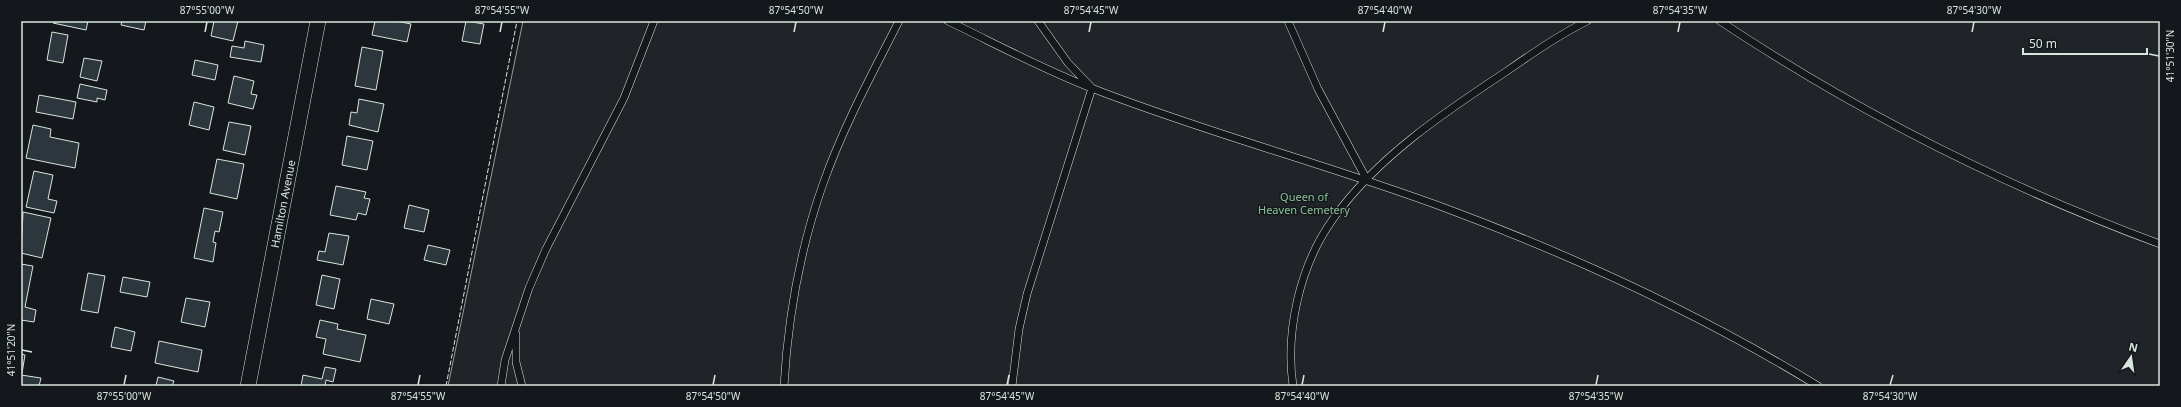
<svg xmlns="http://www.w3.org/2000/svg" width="2181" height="407" font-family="'Noto Sans',sans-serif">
	<rect width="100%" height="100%" fill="#14181c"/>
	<path fill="#202428" stroke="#939e99" d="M523 21H2160V386H448Z"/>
	<path fill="#2c363c" stroke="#d8e6dc" d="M54 21H88L86 30 53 23Z
		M122 21H146L144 30 121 25Z
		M214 21H238L233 41 211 36Z
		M375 21H396L411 24 407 42 372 35Z
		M466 21 484 24 480 44 462 41Z
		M52 32 68 35 63 63 47 60Z
		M245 41 264 45 261 62 230 57 232 46 244 48Z
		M362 47 383 51 376 90 355 86Z
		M84 58 102 61 97 81 80 77Z
		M195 60 218 65 215 80 192 75Z
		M234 76 254 81 251 94 257 95 253 109 228 103Z
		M80 84 107 90 105 100 97 98V102L77 98Z
		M39 95 76 102 73 119 36 112Z
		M359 99 384 104 378 132 349 125 351 112 357 113Z
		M194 102 214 107 209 130 189 125Z
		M229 122 251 126 245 155 223 150Z
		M33 125 51 129 50 137 79 143 75 168 26 158Z
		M347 136 373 141 367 170 342 165Z
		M217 159 244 164 237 199 210 193Z
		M34 171 53 175 48 199 57 201 54 213 26 207Z
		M336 186 366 192 364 198 370 199 366 215 358 213 356 220 330 215Z
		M409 205 429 210 424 232 404 228Z
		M204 208 223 212 219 232 215 231 213 242 216 243 213 262 194 258Z
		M23 212 51 218 42 258 21 253Z
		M329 233 349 236 343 265 317 260 319 251 325 252Z
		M428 245 450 250 446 265 424 260Z
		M21 264 33 266 25 307 36 310 34 322 21 320Z
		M88 273 105 276 98 313 81 310Z
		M322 275 340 279 334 309 316 305Z
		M123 277 150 282 147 297 120 292Z
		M186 298 210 302 205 327 181 322Z
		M371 299 394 304 389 324 367 319Z
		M320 320 338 324 337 329 366 335 360 362 323 354 326 339 316 337Z
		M115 327 135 332 131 351 111 347Z
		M159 341 202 350 198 372 155 363Z
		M21 354 25 355 22 373H21Z
		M325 367 336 369 333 382 326 380 325 386H301L303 375 322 379Z
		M21 375 41 378 39 386H21Z
		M158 377 174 381 172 386H156Z"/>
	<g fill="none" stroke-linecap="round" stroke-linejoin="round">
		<g stroke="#d8e6dc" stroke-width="8">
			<path id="service" d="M948 21C996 44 1044 70 1094 89 1210 134 1329 165 1445 208 1574 256 1700 314 1818 386
				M1288 21 1318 89 1367 180
				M1720 21C1857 112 2006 187 2160 244
				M516 334V362L522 386
				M501 386 505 360 529 288 546 249 624 98 654 21
				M784 386C788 317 800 249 823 184 843 127 872 74 899 21
				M1012 386 1019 329 1027 294 1092 88 1068 63 1038 21
				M1293 386C1285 331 1300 265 1333 219 1377 157 1445 112 1507 71 1533 53 1559 35 1587 21"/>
		</g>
		<g stroke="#d8e6dc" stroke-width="16">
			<path id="minor" d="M248 386 318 21"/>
		</g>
		<use href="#service" stroke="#14181c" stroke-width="7"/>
		<use href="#minor" stroke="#14181c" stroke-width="15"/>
		<path stroke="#d8e6dc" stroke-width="1" stroke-dasharray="5 2" stroke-linecap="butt" d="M446 386 517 21"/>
	</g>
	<path fill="none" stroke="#d8e6dc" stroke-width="1.5" d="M205 32 207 22M500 32 502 22M794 32 796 22M1089 32 1091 22M1383 32 1385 22M1678 32 1680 22M1972 32 1974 22M2149 54 2159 56M22 350 32 352M124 385 126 375M418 385 420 375M713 385 715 375M1007 385 1009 375M1302 385 1304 375M1596 385 1598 375M1890 385 1893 375"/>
	<g text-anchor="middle" stroke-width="3" stroke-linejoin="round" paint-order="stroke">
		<g font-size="11" fill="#8ac095" stroke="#14181c">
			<text x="1304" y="201">Queen of<tspan x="1304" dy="13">Heaven Cemetery</tspan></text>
		</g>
		<g font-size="11" fill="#d8e6dc" stroke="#14181c">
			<text transform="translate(283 204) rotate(-79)" y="4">Hamilton Avenue</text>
		</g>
	</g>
	<rect width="2181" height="407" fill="none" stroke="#14181c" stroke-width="44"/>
	<g transform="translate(2131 357) rotate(13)" stroke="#14181c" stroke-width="3" paint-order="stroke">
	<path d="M0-3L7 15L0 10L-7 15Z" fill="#d8e6dc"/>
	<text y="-6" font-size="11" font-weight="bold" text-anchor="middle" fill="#d8e6dc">N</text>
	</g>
	<path d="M2023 48v6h124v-6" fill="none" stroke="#d8e6dc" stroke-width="2"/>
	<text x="2029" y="48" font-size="12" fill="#d8e6dc" stroke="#14181c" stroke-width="3" paint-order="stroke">50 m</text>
	<rect x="22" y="22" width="2137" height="363" fill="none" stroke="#d8e6dc" stroke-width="1.5"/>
	<g font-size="10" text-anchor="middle" fill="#d8e6dc">
		<text x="207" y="14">87°55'00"W</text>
		<text x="502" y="14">87°54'55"W</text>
		<text x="796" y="14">87°54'50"W</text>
		<text x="1091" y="14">87°54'45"W</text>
		<text x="1385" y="14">87°54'40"W</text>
		<text x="1680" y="14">87°54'35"W</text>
		<text x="1974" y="14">87°54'30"W</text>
		<text transform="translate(2170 56) rotate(-90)" y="4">41°51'30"N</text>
		<text transform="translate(11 350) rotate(-90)" y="4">41°51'20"N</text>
		<text x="124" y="400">87°55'00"W</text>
		<text x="418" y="400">87°54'55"W</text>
		<text x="713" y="400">87°54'50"W</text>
		<text x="1007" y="400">87°54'45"W</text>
		<text x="1302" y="400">87°54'40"W</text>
		<text x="1596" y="400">87°54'35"W</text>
		<text x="1890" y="400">87°54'30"W</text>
	</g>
</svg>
